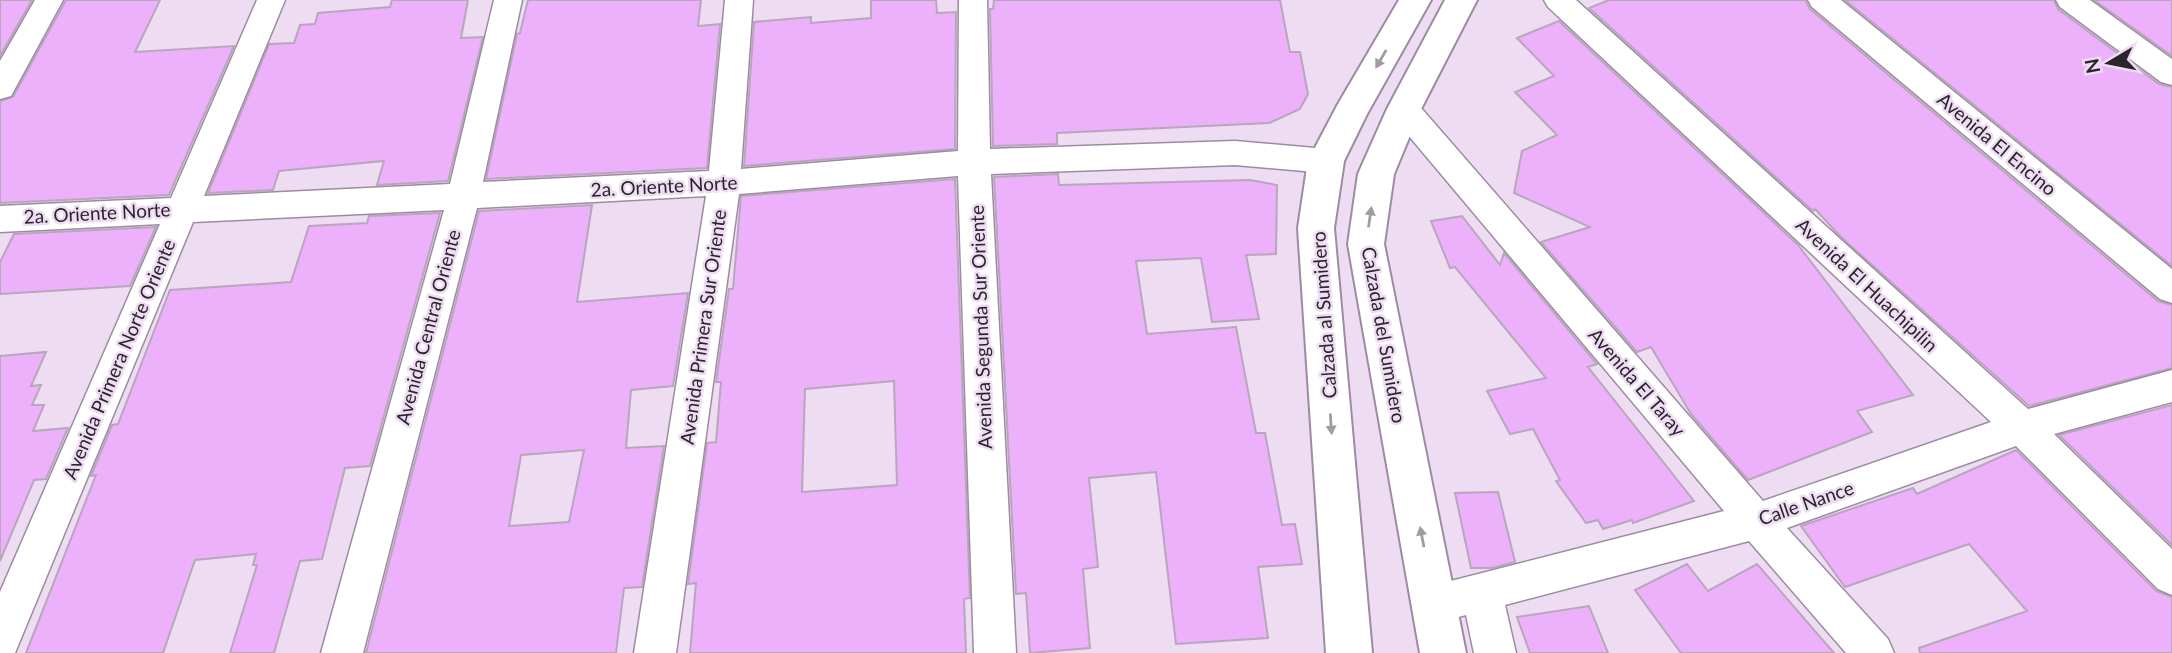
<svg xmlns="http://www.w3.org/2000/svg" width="2172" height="653" font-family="Lato,sans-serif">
	<rect width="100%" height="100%" fill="#eedcf2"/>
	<path fill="#edb1fb" stroke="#b8a6bc" stroke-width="2" fill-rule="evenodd" d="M0 0H32L0 56Z
		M66 0H160L135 52 234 46 169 195 0 203V101L13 97Z
		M392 0H468L461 38 483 37 448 181 377 185 384 161 279 171 273 190 208 193 269 44 294 43 300 25 315 24 318 13 390 7Z
		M528 0H701L698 26 720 24 707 168 486 179 517 34 520 33Z
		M871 0H936L937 13 956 12 955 149 744 166 754 22 811 17V23L871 18Z
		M994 0H1280L1290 52H1300L1308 94 1300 109 1269 123 1057 133V144L993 146 990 9H993Z
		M1609 0H1805L1810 9 2158 301 2172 305V368L2029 406 1841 237 1815 209 1813 211 1589 8Z
		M1845 0H2054L2058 9 2159 84 2172 87V266Z
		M2094 0H2172V56Z
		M1559 21 1798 245 1913 395 1857 411 1872 432 1748 480 1691 414 1651 347 1637 352 1541 242 1590 227 1514 193 1522 151 1557 135 1515 92 1554 76 1517 38Z
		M1058 174 1059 185 1250 180 1277 185 1276 254 1246 255 1259 319 1212 322 1201 258 1136 261 1147 334 1236 327 1256 433H1265L1282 525 1295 524 1302 564 1258 567 1268 638 1176 644 1156 472 1089 478 1098 567 1083 569 1090 648 1030 653 1026 593 1016 594 994 177Z
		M955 179 970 598 964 599 966 653H690L696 583 688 584 707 443 716 442 721 382H716L729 289H733L741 196ZM894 381 897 485 802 492 805 389Z
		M592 205 577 302 688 293 673 386 631 390 626 448 664 446 642 587 624 588 616 653H366L479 211ZM584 450 569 522 509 526 521 455Z
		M440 213 370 466 345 468 322 559 300 561 274 653H230L257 565H253L256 554 195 560 163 653H26L96 475 91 476 112 425 118 424 170 290 291 282 309 226 367 223 369 216Z
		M1462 216 1500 265 1504 253 1597 364 1588 367 1694 501 1633 523 1632 520 1603 529 1598 520 1586 523 1556 481 1560 480 1533 429 1510 434 1487 391 1546 378 1455 267 1450 268 1431 221Z
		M156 227 130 286 0 294V262L14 234Z
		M46 352 31 386 41 385 32 405H44L33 431 68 428 46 479 34 480 0 561V356Z
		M2172 405V545L2059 435Z
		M2016 450 2156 591 2172 597V653H1920L1919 648 2027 611 1969 544 1845 587 1801 526 1913 488 1917 494Z
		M1498 492 1515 562 1492 568H1471L1455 493Z
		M1687 564 1708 591 1757 564 1834 653H1681L1635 590Z
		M1589 606 1608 653H1530L1517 617Z"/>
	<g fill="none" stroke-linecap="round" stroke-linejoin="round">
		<g stroke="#9d8ca1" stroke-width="3">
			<path id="minor" d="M35 0H63L11 96 0 99V61Z
				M257 0H285L204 196 450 184 494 0H522L483 182 709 171 725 0H753L741 169 958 151 959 0H987L990 149 1235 141 1326 149 1337 152 1342 161 1337 170 1326 173 1235 165 991 174 1016 653H974L958 176 739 194 676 653H634L706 196 477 208 363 653H321L444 210 193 222 15 653H0V592L160 224 0 232V206L171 198Z
				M1544 0H1576L2028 409 2172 370V402L2054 434 2172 549V595L2158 589 2016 446 1787 528 1888 639 1894 653H1846L1749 541 1505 605 1516 653H1474L1466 615 1435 623 1421 618 1415 604 1421 590 1435 585 1724 511 1393 117 1389 109 1393 101 1404 98 1415 101 1763 501 1991 422 1548 7Z
				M1808 0H1841L2172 269V303L2160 299 1812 7Z
				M2056 0H2090L2172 59V85L2161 82 2060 7Z"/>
		</g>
		<g stroke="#9d8ca1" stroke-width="4">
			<path id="secondary" d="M1399 0H1431L1367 114 1344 161 1334 228 1372 653H1326L1298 228 1308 161 1338 104Z
				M1445 0H1477L1421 109 1394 174 1384 244 1466 653H1420L1348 244 1358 174 1387 109Z"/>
		</g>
		<use href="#minor" fill="#fff" fill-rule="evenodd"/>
		<use href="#secondary" fill="#fff" fill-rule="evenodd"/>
	</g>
	<defs><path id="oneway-solid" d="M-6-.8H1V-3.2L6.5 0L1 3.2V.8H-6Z" transform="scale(1.75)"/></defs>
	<g fill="#a09ca0">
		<use href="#oneway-solid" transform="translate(1381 59) rotate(120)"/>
		<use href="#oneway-solid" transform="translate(1370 217) rotate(-82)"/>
		<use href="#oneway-solid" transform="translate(1331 424) rotate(86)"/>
		<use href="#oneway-solid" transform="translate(1422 537) rotate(-101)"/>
	</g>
	<g text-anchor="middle" stroke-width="5" stroke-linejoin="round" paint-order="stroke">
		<g font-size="19" fill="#2b242c" stroke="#eedcf2">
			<text transform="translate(1997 144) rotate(40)" y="7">Avenida El Encino</text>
			<text transform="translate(664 186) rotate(-3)" y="7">2a. Oriente Norte</text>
			<text transform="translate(97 213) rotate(-3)" y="7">2a. Oriente Norte</text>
			<text transform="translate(1867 285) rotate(43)" y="7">Avenida El Huachipilin</text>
			<text transform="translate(1324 315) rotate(-94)" y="7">Calzada al Sumidero</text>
			<text transform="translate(428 327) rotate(-75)" y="7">Avenida Central Oriente</text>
			<text transform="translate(703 327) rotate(-82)" y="7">Avenida Primera Sur Oriente</text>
			<text transform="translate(981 327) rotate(-92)" y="7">Avenida Segunda Sur Oriente</text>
			<text transform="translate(1384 335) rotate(80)" y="7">Calzada del Sumidero</text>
			<text transform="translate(119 359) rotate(-67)" y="7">Avenida Primera Norte Oriente</text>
			<text transform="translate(1637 382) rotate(49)" y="7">Avenida El Taray</text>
			<text transform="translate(1806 503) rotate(-19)" y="7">Calle Nance</text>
		</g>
	</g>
	<g transform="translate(2109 63) rotate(260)" stroke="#eedcf2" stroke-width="5" paint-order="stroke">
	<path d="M0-5L12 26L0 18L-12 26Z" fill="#2b242c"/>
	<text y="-10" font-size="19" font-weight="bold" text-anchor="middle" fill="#2b242c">N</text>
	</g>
</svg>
